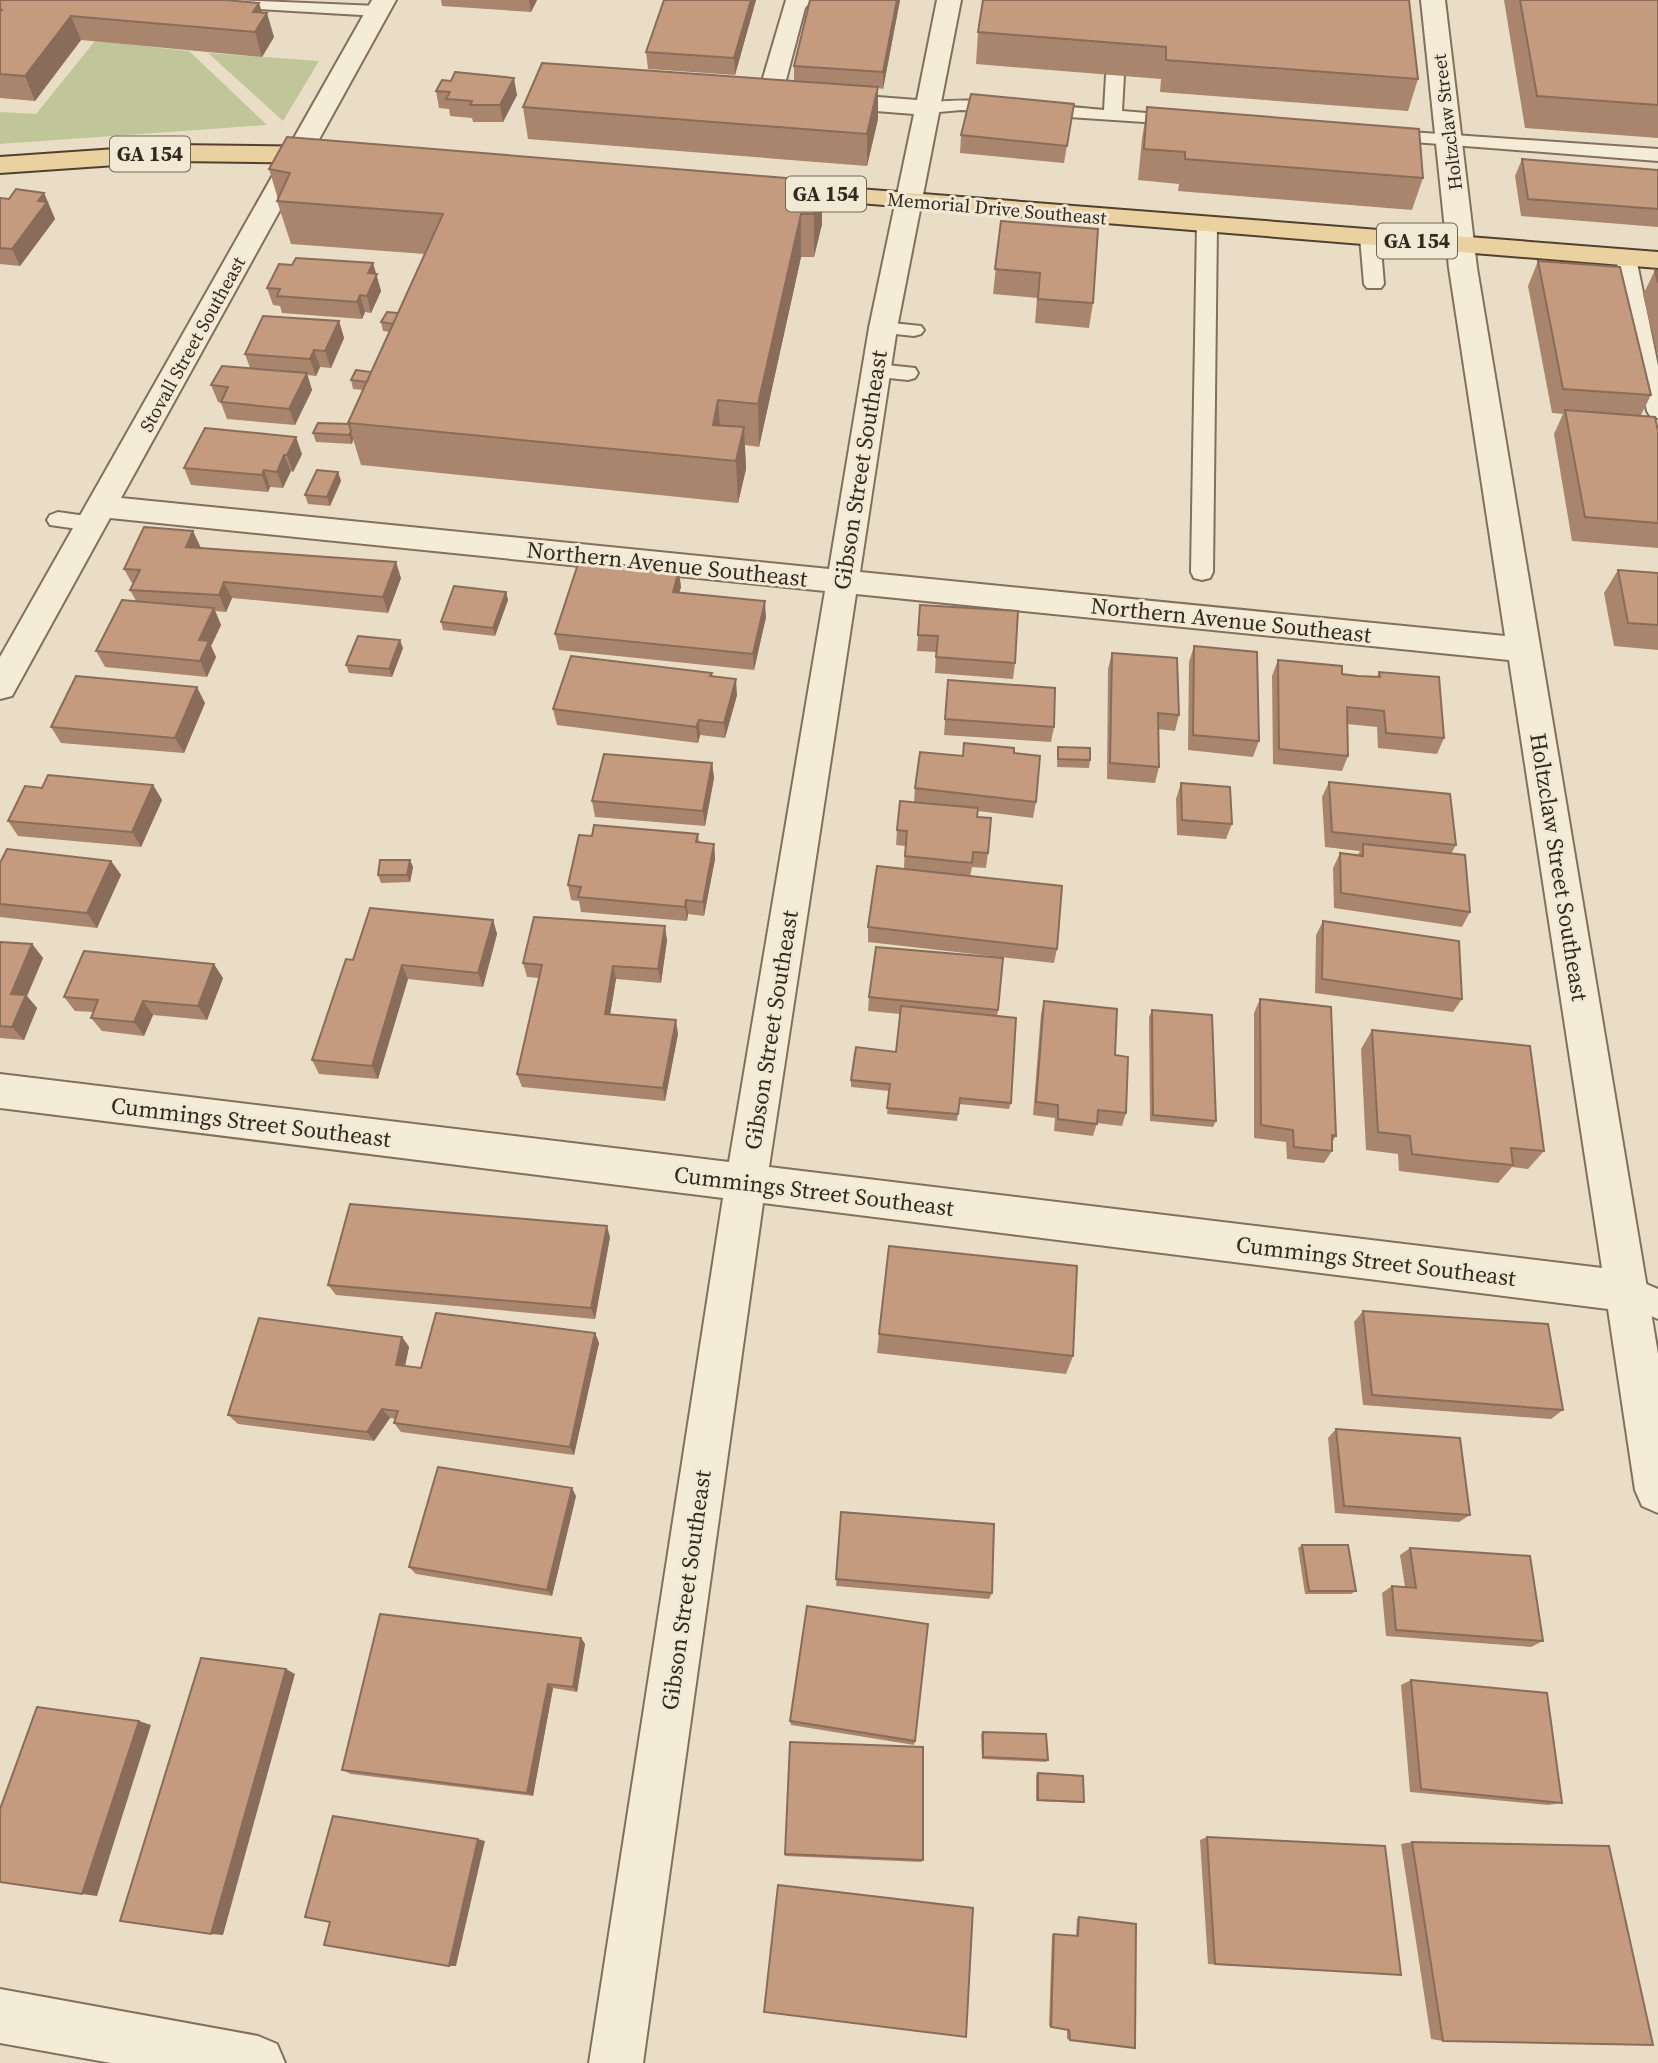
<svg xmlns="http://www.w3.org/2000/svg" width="1658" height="2063" font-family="'Source Serif 4',serif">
	<rect width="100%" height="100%" fill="#e9dec5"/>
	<path fill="#c1c69a" d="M95 41 189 51 267 125 0 144V112L36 114Z
		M208 53 319 61 283 121Z"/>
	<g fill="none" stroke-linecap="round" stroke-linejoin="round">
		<g stroke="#82705d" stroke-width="4">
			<path id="service" d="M235 0 378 6 386 11 378 16 241 8 235 7 233 3Z
				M1115 70 1124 75 1122 111 1183 116 1189 117 1192 121 1189 125 961 110 928 113 919 108C933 91 1076 108 1104 110L1106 75Z
				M1381 130 1658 149V161L1375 139 1372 135 1375 131Z
				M1207 218 1217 224 1213 572 1210 578 1202 580 1194 578 1191 572 1197 224Z
				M1370 231 1380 237 1384 284 1381 288H1367L1364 284 1360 237Z
				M1626 252 1636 258 1658 366V418L1650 416 1647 411 1616 258Z
				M883 322 921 326 924 330 921 334 914 336 876 332 873 328 876 324Z
				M877 364 915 368 918 373 915 378 908 380 870 376 867 371 870 366Z
				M58 512 100 518 103 523 100 528 92 531 50 525 47 520 50 515Z
				M1627 1276 1658 1289V1319L1616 1301 1612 1291 1616 1281Z"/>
		</g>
		<g stroke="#82705d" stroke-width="4">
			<path id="minor" d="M372 0H396L121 498 829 569 869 328 914 114 825 107 816 105 813 100 816 95 825 93 917 100 937 0H961L897 328 860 572 1505 636 1449 268 1421 0H1445L1477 268 1658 1354V1513L1642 1506 1635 1490 1608 1309 763 1203 643 2063H589L723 1198 0 1108V1074L729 1162 825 591 110 518 12 696 0 699V657ZM856 594 1509 660 1602 1268 769 1167Z
				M786 0H812L805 8 782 95 779 100 770 102 761 100 758 95Z
				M0 1989 258 2036 277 2044 285 2063H111L0 2043Z"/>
		</g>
		<g stroke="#513f31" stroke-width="4">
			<path id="primary" d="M174 145 330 147 339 150 343 155 339 160 330 163 174 161 0 173V157Z
				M770 182 1658 252V268L761 195 757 190 761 185Z"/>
		</g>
		<use href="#service" fill="#f5ecd7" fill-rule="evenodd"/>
		<use href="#minor" fill="#f5ecd7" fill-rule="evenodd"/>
		<use href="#primary" fill="#e9d1a0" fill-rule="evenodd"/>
	</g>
	<path fill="#a9856d" d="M0 0 262 12 274 37 262 57 81 40 35 101 0 98Z
		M441 0H537L531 12 442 6Z
		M664 0H756L735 75 648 69 646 52Z
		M900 0 883 89 878 88V119L867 166 528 139 523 107 794 81V66Z
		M983 0 1418 79 1408 111 1160 92 1161 79 976 64 978 32Z
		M1504 0H1658V138L1525 128Z
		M436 91 517 95 503 122H473L472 118 450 116 449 109 439 108Z
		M1074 104 1064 163 960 153 961 135Z
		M1147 107 1423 178 1412 210 1178 191 1179 184 1138 180 1142 139Z
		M1522 159 1658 170V227L1521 216 1515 176Z
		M269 169 822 181V224L814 257H801L759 447 745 445 746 469 738 503 361 465 353 439 352 444 316 442 313 433 349 424 348 423 363 390 353 389 351 380 371 372 390 332 383 331 381 322 398 313 425 254 291 244 277 201 278 199Z
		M44 193 55 219 20 266 0 264V198L9 199Z
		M1001 221 1093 303 1089 328 1035 323 1037 298 993 294Z
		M1538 261 1651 395 1641 415 1658 431V548L1572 541 1554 434 1563 414 1552 413 1528 286Z
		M373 263 381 291 371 313 365 312 362 319 282 313 280 306 273 305 267 288 292 265Z
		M1655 270 1658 271V356L1643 295Z
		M339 321 344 338 331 368 320 367 316 376 307 375 312 390 295 425 227 419 221 403 218 402 211 385 250 368 245 354Z
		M205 428 302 454 293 472 291 471 283 488 270 487 268 492 191 485 184 468Z
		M338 472 341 481 330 506 308 504 305 495Z
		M201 548 401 578 388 613 232 598 226 612 215 611 221 625 211 646 216 657 207 677 105 667 96 651 136 601 130 590 133 585 124 569Z
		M1618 570 1658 573V650L1614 646 1604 593Z
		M681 587 679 592 766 617 754 670 559 650 555 634Z
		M506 592 508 600 495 636 443 630 441 622Z
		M920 605 1015 663 1013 679 935 673 936 652 917 651Z
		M1194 646 1259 741 1253 757 1188 750 1189 662Z
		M403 648 392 677 349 673 346 665Z
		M1112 653 1179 715 1175 731 1158 729 1159 767 1155 783 1107 779 1108 669Z
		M1278 660 1342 674 1358 676 1377 677 1379 672 1444 738 1437 754 1378 748 1377 727 1347 724 1348 756 1342 771 1273 764 1272 676Z
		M712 676 737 695 725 738 700 735 698 743 557 725 553 709Z
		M948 680 1054 727 1051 742 944 735Z
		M205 703 184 753 61 743 51 727Z
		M1058 747 1090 760 1089 768 1057 767Z
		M1014 753 1036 802 1033 818 978 811 977 817 988 853 986 868 972 867 970 877 1057 949 1054 963 868 942V927L904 869 905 846 896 845 897 830 914 802 915 788 963 756Z
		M712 763 714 778 705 826 595 817 592 801Z
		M1329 782 1456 845 1451 854 1470 912 1462 927 1334 908 1333 868 1340 853 1358 855 1360 851 1325 847 1322 797Z
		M1181 783 1232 824 1226 839 1177 835 1176 799Z
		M153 785 162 800 141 847 18 836 8 821 42 788Z
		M698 834 699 842 714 844 715 859 704 916 688 914 687 921 581 912 579 901 571 900 568 885 592 836Z
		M410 860 413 867 410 882 381 883 378 875Z
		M111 861 121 875 97 928 0 917V863Z
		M493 920 497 934 483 987 408 979 378 1079 319 1074 312 1060 353 960Z
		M1323 921 1462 999 1453 1012 1315 993 1316 935Z
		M667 940 661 983 616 979 610 1014 678 1034 665 1101 522 1087 517 1074 539 978 527 977 523 963Z
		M0 942 32 944 43 958 27 996 37 1008 24 1040 0 1038Z
		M223 978 207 1020 153 1015 144 1036 102 1031 91 1018 94 1012 75 1011 64 997Z
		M869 997 998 1010 997 1016 1011 1103 1009 1109 959 1104 957 1121 887 1114 889 1091 851 1087V1080L896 1052 900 1014 868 1011Z
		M1260 999 1336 1136 1332 1142V1151L1324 1163 1287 1159 1286 1142 1254 1138V1013Z
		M1044 1001 1115 1055 1126 1113 1122 1126 1097 1123 1093 1136 1054 1131 1055 1118 1033 1115 1041 1014Z
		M1152 1010 1216 1121 1213 1127 1150 1121 1149 1017Z
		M1372 1030 1544 1151 1528 1169 1512 1167 1498 1183 1399 1171 1398 1154 1366 1150 1361 1049Z
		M610 1237 595 1319 336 1295 328 1285Z
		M1363 1311 1563 1410 1551 1419 1363 1405 1354 1322Z
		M595 1333 599 1343 574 1455 401 1432 394 1423 395 1419 390 1418 374 1441 238 1424 228 1415 402 1337 409 1347 405 1366 421 1368Z
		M879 1334 1073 1356 1066 1374 877 1353Z
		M1336 1429 1470 1515 1459 1522 1335 1513 1328 1438Z
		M576 1496 552 1596 416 1574 409 1567Z
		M841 1512 992 1593 989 1599 836 1586Z
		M1302 1545 1356 1591 1351 1594H1305L1298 1548Z
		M1410 1548 1543 1641 1531 1647 1386 1636 1382 1593 1392 1586 1405 1587 1400 1555Z
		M581 1638 585 1644 577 1692 553 1688 533 1796 351 1774 342 1770Z
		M1411 1680 1562 1803 1548 1805 1410 1792 1401 1685Z
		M790 1721 915 1741 914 1745 791 1725Z
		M983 1732 1048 1760 1046 1762 982 1759 981 1734Z
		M1038 1773 1084 1802 1082 1803 1036 1801V1775Z
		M1207 1837 1401 1975 1208 1964 1200 1840Z
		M1412 1842 1443 2041 1431 2039 1401 1844Z
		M785 1854 923 1860 921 1862 785 1856Z
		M1079 1917 1136 1924 1070 2040 1067 2039V2029L1049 2026 1052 1934 1076 1936 1077 1918Z"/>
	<path fill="#896c59" d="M529 0H537L531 12Z
		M751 0H756L735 75 734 58Z
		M897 0H900L883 89V72Z
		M259 3 264 18 267 13 274 37 262 57 255 32 253 12Z
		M71 16 81 40 35 101 25 76Z
		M514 78 517 95 503 122 500 105Z
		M878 87V119L867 166V134Z
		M822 181V224L814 257V214Z
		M44 193 55 219 20 266 12 249 38 201Z
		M801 214V257L759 447 758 404Z
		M373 263 381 291 371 313 367 296 368 273Z
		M360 295 365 312 362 319 357 302Z
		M339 321 344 338 331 368 325 351Z
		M314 350 320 367 316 376 310 359Z
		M307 373 312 390 295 425 289 409Z
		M718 400 721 442 713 425Z
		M744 427 746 469 738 503 736 461Z
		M351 431 353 439 352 444 349 435Z
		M296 437 302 454 293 472 287 455Z
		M284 455 291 471 283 488 277 472Z
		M264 470 270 487 268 492 262 475Z
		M338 472 341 481 330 506 327 497Z
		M193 531 201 548 186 547Z
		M396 562 401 578 388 613 383 597Z
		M679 570 681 587 675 608 673 592Z
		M224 582 232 598 226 612 219 595Z
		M506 592 508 600 495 636 493 628Z
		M765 601 766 617 754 670 753 654Z
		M214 608 221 625 211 646 216 657 207 677 200 661 199 640Z
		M400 640 403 648 392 677 389 669Z
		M736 679 737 695 725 738 724 723Z
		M197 687 205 703 184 753 175 738Z
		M699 720 700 735 698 743 696 727Z
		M712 763 714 778 705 826 703 811Z
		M153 785 162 800 141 847 132 832Z
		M714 844 715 859 704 916 703 902Z
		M410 860 413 867 410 882 407 875Z
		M111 861 121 875 97 928 87 913Z
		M686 900 688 914 687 921 685 907Z
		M493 920 497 934 483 987 478 973Z
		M665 926 667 940 661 983 658 969Z
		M32 944 43 958 27 996 37 1008 24 1040 12 1027 11 994Z
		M214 964 223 978 207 1020 198 1006Z
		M402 965 408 979 378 1079 372 1066Z
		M613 966 616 979 608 1027 605 1014Z
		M143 1001 153 1015 144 1036 134 1022Z
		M676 1020 678 1034 665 1101 663 1088Z
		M607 1226 610 1237 595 1319 591 1308Z
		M595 1333 599 1343 574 1455 570 1447Z
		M402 1337 409 1347 403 1375 396 1365Z
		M382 1409 390 1418 374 1441 367 1432Z
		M572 1488 576 1496 552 1596 547 1590Z
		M581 1638 585 1644 577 1692 573 1687Z
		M286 1669 295 1674 223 1935 211 1934Z
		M548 1684 553 1688 533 1796 527 1793Z
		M139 1721 151 1725 97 1896 82 1894Z
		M478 1839 485 1841 456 1966H449Z"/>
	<path fill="#c49b7f" stroke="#896c59" stroke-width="2" d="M0 0H225L259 3 253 12 267 13 255 32 71 16 25 76 0 74V12L2 10 0 9Z
		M664 0H751L734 58 646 52Z
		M810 0H897L883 72 794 66Z
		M983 0H1409L1418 79 1166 60V47L978 32Z
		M1520 0H1658V105L1537 96Z
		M542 63 878 87 867 134 523 107Z
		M455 72 514 78 500 105H470L472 101 446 99 450 92 436 91 442 80 451 81Z
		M971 94 1074 104 1067 146 961 135Z
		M1147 107 1419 129 1423 178 1185 159V152L1144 149Z
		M287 137 822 181 814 214H801L758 404 718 400 713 425 744 427 736 461 348 423 443 214 277 201 290 173 269 169Z
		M1522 159 1658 170V209L1528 199Z
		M16 189 44 193 38 201 47 202 12 249 0 248V198L9 199Z
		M1001 221 1098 229 1093 303 1038 299 1040 273 995 269Z
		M296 258 373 263 368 273 377 274 367 296 360 295 357 302 277 296 280 289 267 288 279 264 292 265Z
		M1538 261 1620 267 1651 395 1563 389Z
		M1655 270 1658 271V283Z
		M387 312 398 313 393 324 381 322Z
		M263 316 339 321 325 351 314 350 310 359 245 354Z
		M222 366 307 373 289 409 221 402 228 387 211 385Z
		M356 370 371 372 367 382 351 380Z
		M1565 410 1655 417 1658 431V523L1585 517Z
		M318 423 349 424 351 431 349 435 313 433Z
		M205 428 296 437 287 455H284L277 472 264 470 262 475 184 468Z
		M317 470 338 472 327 497 305 495Z
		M144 527 193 531 186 547 396 562 383 597 224 582 219 595 130 590 140 570 124 569Z
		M579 561 679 570 673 592 765 601 753 654 555 634Z
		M1618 570 1658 573V625L1628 623Z
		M454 586 506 592 493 628 441 622Z
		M122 600 214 608 199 640 209 641 200 661 96 651Z
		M920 605 1018 611 1015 663 936 657 938 636 918 635Z
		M358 636 400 640 389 669 346 665Z
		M1194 646 1257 652 1259 741 1193 735Z
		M1112 653 1177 658 1179 715 1158 713 1159 767 1110 763Z
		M571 656 712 673 710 676 736 679 724 723 699 720 696 727 553 709Z
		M1278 660 1342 666V674L1358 676 1380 677 1379 672 1439 677 1444 738 1386 733 1384 711 1347 707 1348 756 1279 749Z
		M76 676 197 687 175 738 51 727Z
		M948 680 1055 688 1054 727 945 719Z
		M964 743 1014 748V753L1040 756 1036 802 915 788 920 752 963 756Z
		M1058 747 1090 748V760L1058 759Z
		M604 754 712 763 703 811 592 801Z
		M48 775 153 785 132 832 8 821 25 786 42 788Z
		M1329 782 1450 794 1456 845 1332 832Z
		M1181 783 1230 787 1232 824 1182 820Z
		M900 801 978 808 977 817 991 818 988 853 973 852 972 863 905 856 907 831 897 830Z
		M594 825 698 834 696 842 714 844 703 902 686 900 685 907 578 897 581 887 568 885 579 835 592 836Z
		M1363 844 1465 855 1470 912 1341 893 1340 853 1363 856Z
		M7 849 111 861 87 913 0 904V863Z
		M380 860H410L407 875H378Z
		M877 866 1062 886 1057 949 868 927Z
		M370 908 493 920 478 973 402 965 372 1066 312 1060 346 959 353 960Z
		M534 917 665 926 658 969 613 966 605 1014 676 1020 663 1088 517 1074 542 965 523 963Z
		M1323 921 1459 941 1462 999 1322 979Z
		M0 942 32 944 11 994 26 995 12 1027 0 1026Z
		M876 947 1003 958 998 1010 869 997Z
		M84 951 214 964 198 1006 143 1001 134 1022 91 1018 98 1000 64 997Z
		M1260 999 1331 1007 1336 1136 1332 1135V1151L1294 1147 1293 1130 1261 1125Z
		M1044 1001 1117 1009 1115 1055 1128 1057 1126 1113 1098 1110 1097 1124 1058 1119V1105L1036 1102Z
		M901 1006 1016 1018 1011 1103 960 1098 958 1114 887 1108 890 1084 851 1080 856 1047 896 1052Z
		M1152 1010 1212 1015 1216 1121 1153 1115Z
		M1372 1030 1530 1046 1544 1151 1511 1148 1513 1165 1461 1160 1412 1154 1410 1136 1378 1132Z
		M350 1204 607 1226 591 1308 328 1285Z
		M889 1246 1077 1266 1073 1356 879 1334Z
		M1363 1311 1548 1324 1563 1410 1372 1395Z
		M436 1313 595 1333 570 1447 394 1423 398 1411 382 1409 367 1432 228 1415 259 1318 402 1337 396 1365 421 1368Z
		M1336 1429 1460 1438 1470 1515 1344 1506Z
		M438 1467 572 1488 547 1590 409 1567Z
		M841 1512 994 1524 992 1593 836 1579Z
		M1302 1545H1348L1356 1591H1309Z
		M1410 1548 1530 1556 1543 1641 1396 1630 1392 1586 1416 1588Z
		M807 1606 928 1624 915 1741 790 1721Z
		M380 1614 581 1638 573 1687 548 1684 527 1793 342 1770Z
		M201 1658 286 1669 211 1934 120 1921Z
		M1411 1680 1547 1693 1562 1803 1421 1789Z
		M37 1707 139 1721 82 1894 0 1882V1809Z
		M983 1732 1046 1734 1048 1760 983 1757Z
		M790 1742 923 1747V1860L785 1854Z
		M1038 1773 1083 1776 1084 1802 1038 1800Z
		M333 1816 478 1839 449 1966 324 1945 330 1922 305 1917Z
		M1207 1837 1385 1846 1401 1975 1215 1964Z
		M1412 1842 1609 1846 1653 2045 1443 2041Z
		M778 1885 973 1908 966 2037 764 2012Z
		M1079 1917 1136 1924 1135 2048 1070 2040 1069 2030 1051 2027 1054 1934 1078 1936Z"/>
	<g text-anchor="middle" stroke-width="6" stroke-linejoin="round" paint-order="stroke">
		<g font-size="19" fill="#34291f" stroke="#f2e9d4">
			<text transform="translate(1447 122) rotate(-97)" y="7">Holtzclaw Street</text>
			<text transform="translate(997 208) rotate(5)" y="7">Memorial Drive Southeast</text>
			<text transform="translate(192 344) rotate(-61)" y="7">Stovall Street Southeast</text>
		</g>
		<g fill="#f2e9d4" stroke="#6d6355" stroke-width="2">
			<rect x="110" y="136.5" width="80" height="35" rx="5"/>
			<rect x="786" y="176.5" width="80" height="35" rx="5"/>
			<rect x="1377" y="223.5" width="80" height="35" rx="5"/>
		</g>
		<g font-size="21" font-weight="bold" fill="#34291f">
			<text x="150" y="161">GA 154</text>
			<text x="826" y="201">GA 154</text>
			<text x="1417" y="248">GA 154</text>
		</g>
		<g font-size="23" fill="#34291f" stroke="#f2e9d4">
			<text transform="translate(860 470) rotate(-81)" y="8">Gibson Street Southeast</text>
			<text transform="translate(667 564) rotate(6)" y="8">Northern Avenue Southeast</text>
			<text transform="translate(1231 620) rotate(6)" y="8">Northern Avenue Southeast</text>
			<text transform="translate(1559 867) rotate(81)" y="8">Holtzclaw Street Southeast</text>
			<text transform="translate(771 1030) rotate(-81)" y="8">Gibson Street Southeast</text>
			<text transform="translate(251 1122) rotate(7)" y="8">Cummings Street Southeast</text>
			<text transform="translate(814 1191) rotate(7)" y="8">Cummings Street Southeast</text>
			<text transform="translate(1376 1261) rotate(7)" y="8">Cummings Street Southeast</text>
			<text transform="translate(686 1590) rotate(-82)" y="8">Gibson Street Southeast</text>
		</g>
	</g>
</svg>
